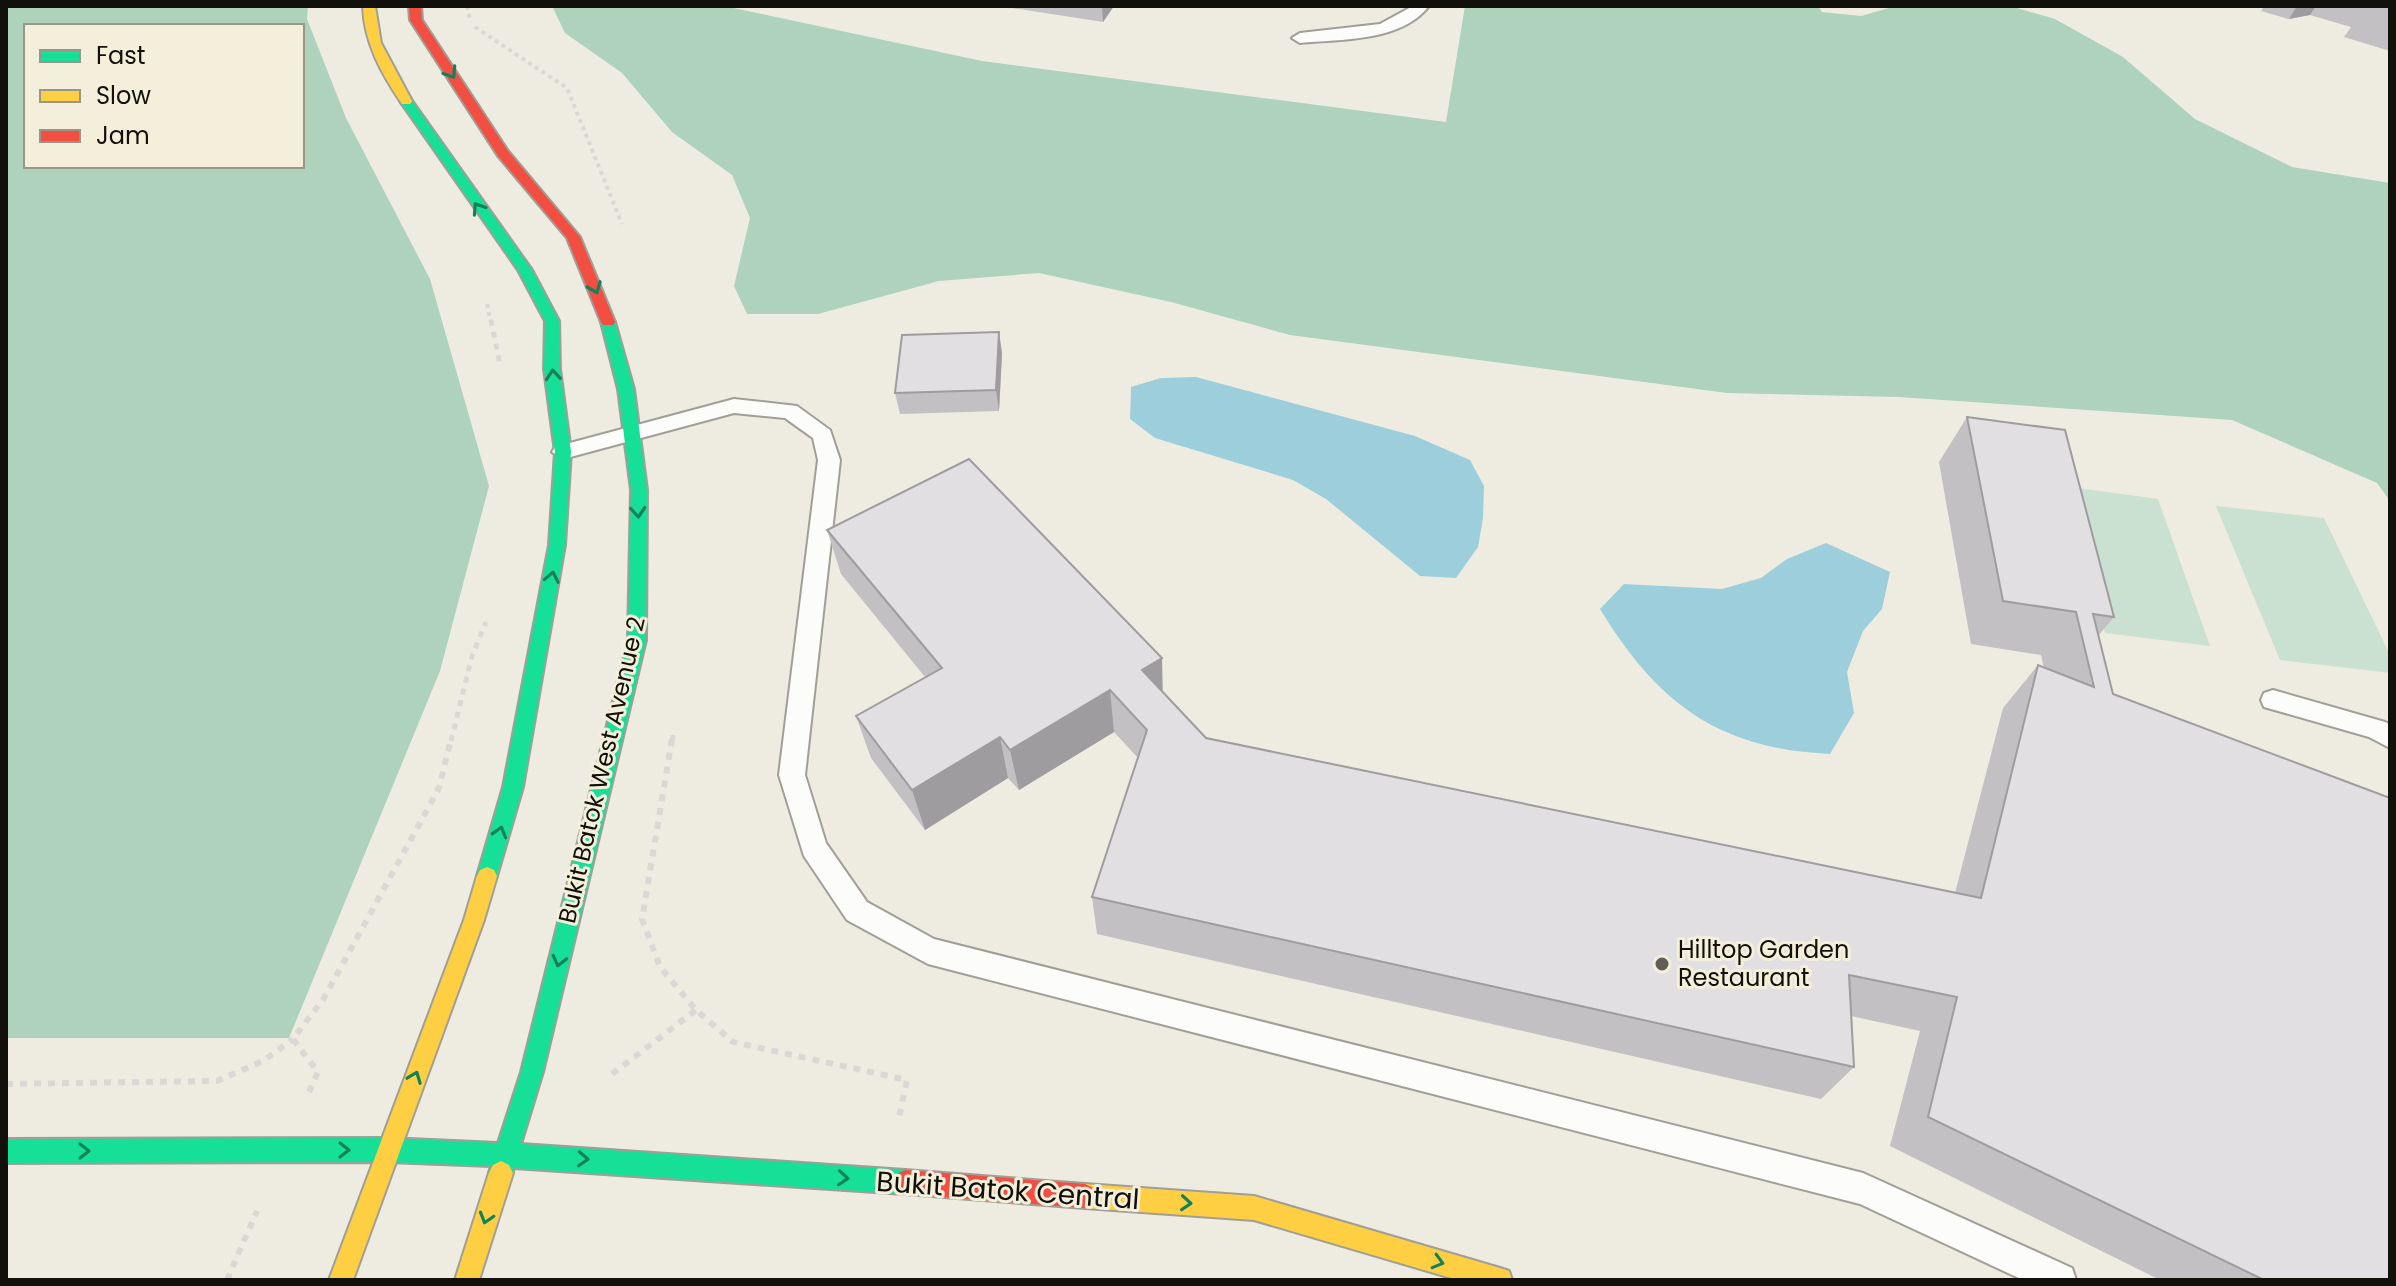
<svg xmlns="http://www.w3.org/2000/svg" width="2396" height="1286" font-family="Poppins,sans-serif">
	<rect width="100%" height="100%" fill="#eeece1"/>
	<path fill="#cae0d0" d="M2063 486 2158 499 2210 646 2105 633Z
		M2216 506 2324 518 2390 655V673L2280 660Z"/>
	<path fill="#afd2bd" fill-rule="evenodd" d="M6 6H308L307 19 346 118 430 279 489 486 440 671 289 1038H6ZM26 26H302V166H26Z
		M552 6H724L982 61 1446 122 1465 6H1818L1822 12 1861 16 1896 6H2010L2055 19 2123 57 2195 119 2292 167 2390 183V501L2377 483 2232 420 1899 397 1727 393 1290 335 1171 302 1039 273 939 281 818 314H747L734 286 750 218 732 175 672 132 622 73 565 33Z"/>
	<path fill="#9dcedc" d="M1196 377 1415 436 1470 460 1484 486 1483 518 1478 547 1456 578 1420 576 1326 499 1293 480 1155 438 1130 419 1131 387 1161 378Z
		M1826 543 1890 572 1882 609 1863 631 1847 672 1854 713 1830 754C1718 749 1657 703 1600 609L1624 584 1722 589 1761 578 1787 559Z"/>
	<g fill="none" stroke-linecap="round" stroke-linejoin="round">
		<g stroke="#a09f97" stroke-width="4">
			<path id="lane" d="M1413 6H1429C1401 42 1341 39 1300 43L1292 38 1300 33 1380 24Z
				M734 399 797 406 830 430 840 460 805 775 826 843 867 902 934 939 1863 1173 2072 1268 2076 1280H2023L1860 1204 928 964 847 920 804 856 779 775 818 460 813 438 785 418 734 413 563 459 552 452 555 447Z
				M2273 690 2385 722 2390 724V748L2369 737 2264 707 2261 700 2264 693Z"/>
		</g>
		<g stroke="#a09f97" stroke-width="4">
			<path id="fast" d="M402 98H410L532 270 559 321 560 369 571 452 565 545 523 787 497 876 494 882 487 885 480 882 477 876 503 787 549 545 555 452 544 369 545 321 518 270 400 101Z
				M608 317 615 322 634 389 647 490 646 640 543 1072 521 1144 905 1170 913 1174 917 1182 913 1190 905 1194 514 1168 509 1181 501 1185 493 1181 489 1173 491 1166 387 1162 6 1163V1139L387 1138 498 1143 521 1072 628 640 631 490 618 389 601 322Z"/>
		</g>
		<g stroke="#a09f97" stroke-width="4">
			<path id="slow" d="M363 6H375L381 43 412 101 410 104H402C382 74 364 43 363 6Z
				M487 867 494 870 497 876 484 920 353 1280H329L464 920 477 876 480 870Z
				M501 1161 509 1165 513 1173 479 1280H455L489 1173 493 1165Z
				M1085 1184 1254 1196 1500 1268 1509 1271 1512 1280H1458L1254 1220 1085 1208 1077 1204 1073 1196 1077 1188Z"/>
		</g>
		<g stroke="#a09f97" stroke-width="4">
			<path id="jam" d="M409 6H421L422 20 508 151 580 237 615 322 613 325H603L601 322 567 238 498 156 410 20Z
				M905 1170 1085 1184 1093 1188 1097 1196 1093 1204 1085 1208 905 1194 897 1190 893 1182 897 1174Z"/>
		</g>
		<path stroke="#d9d8d4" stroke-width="4" stroke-dasharray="4 4" stroke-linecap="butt" d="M467 6 470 19
			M475 27 567 88 622 224
			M487 304 491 322"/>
		<path stroke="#d9d8d4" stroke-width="5" stroke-dasharray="6 6" stroke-linecap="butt" d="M491 320 500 365
			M451 741 472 656 486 622
			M672 741 674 729"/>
		<path stroke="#d9d8d4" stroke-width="6" stroke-dasharray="7 7" stroke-linecap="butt" d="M672 739 642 919 660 967 696 1010 733 1042 907 1080 898 1122
			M612 1074 696 1010
			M6 1084 217 1081 263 1061 293 1039
			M309 1092 318 1072 293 1039 324 998 439 788 451 739
			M227 1280 257 1211"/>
		<use href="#lane" fill="#fcfcfa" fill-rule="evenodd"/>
		<use href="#fast" fill="#16e098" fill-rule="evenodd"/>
		<use href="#slow" fill="#ffcf43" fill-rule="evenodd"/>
		<use href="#jam" fill="#f24e42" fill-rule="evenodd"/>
	</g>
	<path fill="#c2c0c2" d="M999 6H1114L1103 22Z
		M2264 6H2390V51L2344 37 2351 27 2310 15 2289 19 2261 11Z
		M1002 353 999 411 900 414 895 393Z
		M1967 417 2114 617 2098 636 2113 694 2390 1280H2160L1890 1146 1920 1031 1851 1016 1854 1067 1821 1099 1097 934 1092 897 1138 758 1114 732 1019 790 1008 778 925 830 871 758 856 716 925 677 841 574 827 530 1163 693 1206 738 1955 893 2003 708 2038 665 2044 668 2041 655 1971 644 1939 462Z"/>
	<path fill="#9e9c9e" d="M1102 6H1114L1103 22Z
		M2297 6H2316L2310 15 2289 19Z
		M999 332 1002 353 999 411 996 390Z
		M1162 658 1163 700 1142 670Z
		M1110 690 1114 732 1019 790 1010 750Z
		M1000 737 1008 778 925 830 912 790Z"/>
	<path fill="#e2dfe2" stroke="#9e9c9e" stroke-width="2" d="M999 332 996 390 895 393 902 335Z
		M1967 417 2065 430 2114 617 2093 614 2113 694 2390 798V1280H2264L1928 1117 1957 997 1849 975 1854 1067 1092 897 1147 730 1110 690 1010 750 1000 737 912 790 856 716 942 668 827 530 969 459 1162 658 1142 670 1206 738 1981 898 2038 665 2094 687 2076 612 2003 601Z"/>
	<defs><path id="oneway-chevron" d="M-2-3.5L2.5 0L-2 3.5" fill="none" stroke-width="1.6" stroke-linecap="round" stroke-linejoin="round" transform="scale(2)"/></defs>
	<g stroke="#148258">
		<use href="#oneway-chevron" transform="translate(451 73) rotate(57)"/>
		<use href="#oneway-chevron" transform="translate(478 208) rotate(-124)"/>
		<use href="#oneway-chevron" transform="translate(595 288) rotate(69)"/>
		<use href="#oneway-chevron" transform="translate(553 375) rotate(-95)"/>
		<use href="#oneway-chevron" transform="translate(638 512) rotate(86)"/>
		<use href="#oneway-chevron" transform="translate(552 577) rotate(-79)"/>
		<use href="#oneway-chevron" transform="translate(500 832) rotate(-74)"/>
		<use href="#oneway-chevron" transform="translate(559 961) rotate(104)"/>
		<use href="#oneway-chevron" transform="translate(415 1077) rotate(-69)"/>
		<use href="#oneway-chevron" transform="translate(344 1150)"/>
		<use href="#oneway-chevron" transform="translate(84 1151)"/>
		<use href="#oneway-chevron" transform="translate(583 1159) rotate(3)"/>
		<use href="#oneway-chevron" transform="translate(843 1178) rotate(4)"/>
		<use href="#oneway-chevron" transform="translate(1186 1203) rotate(4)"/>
		<use href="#oneway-chevron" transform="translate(486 1218) rotate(107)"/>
		<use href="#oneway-chevron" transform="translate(1438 1262) rotate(16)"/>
	</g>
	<circle fill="#5f5d55" stroke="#f4efdb" stroke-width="3" cx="1662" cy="964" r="8"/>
	<g text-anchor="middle" stroke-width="6" stroke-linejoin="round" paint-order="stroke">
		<g font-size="24" fill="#12100a" stroke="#f4efdb">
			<text transform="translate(602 770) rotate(-77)" y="8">Bukit Batok West Avenue 2</text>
		</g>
		<g font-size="24" fill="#12100a" stroke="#f4efdb" text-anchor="start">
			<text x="1678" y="958">Hilltop Garden<tspan x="1678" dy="28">Restaurant</tspan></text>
		</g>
		<g font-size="28" fill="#12100a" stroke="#f4efdb">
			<text transform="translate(1008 1190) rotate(4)" y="10">Bukit Batok Central</text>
		</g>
	</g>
	<rect width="2396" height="1286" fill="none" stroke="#12100a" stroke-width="16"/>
	<rect x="24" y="24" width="280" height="144" fill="#f4efdb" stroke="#9a9687" stroke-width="2"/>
	<rect x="40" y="50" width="40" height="12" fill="#16e098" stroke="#9a9687" stroke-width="2"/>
	<text x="96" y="64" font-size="24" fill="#12100a">Fast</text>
	<rect x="40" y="90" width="40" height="12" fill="#ffcf43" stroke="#9a9687" stroke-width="2"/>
	<text x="96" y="104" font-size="24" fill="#12100a">Slow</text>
	<rect x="40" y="130" width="40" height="12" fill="#f24e42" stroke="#9a9687" stroke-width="2"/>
	<text x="96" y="144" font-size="24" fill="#12100a">Jam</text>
</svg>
